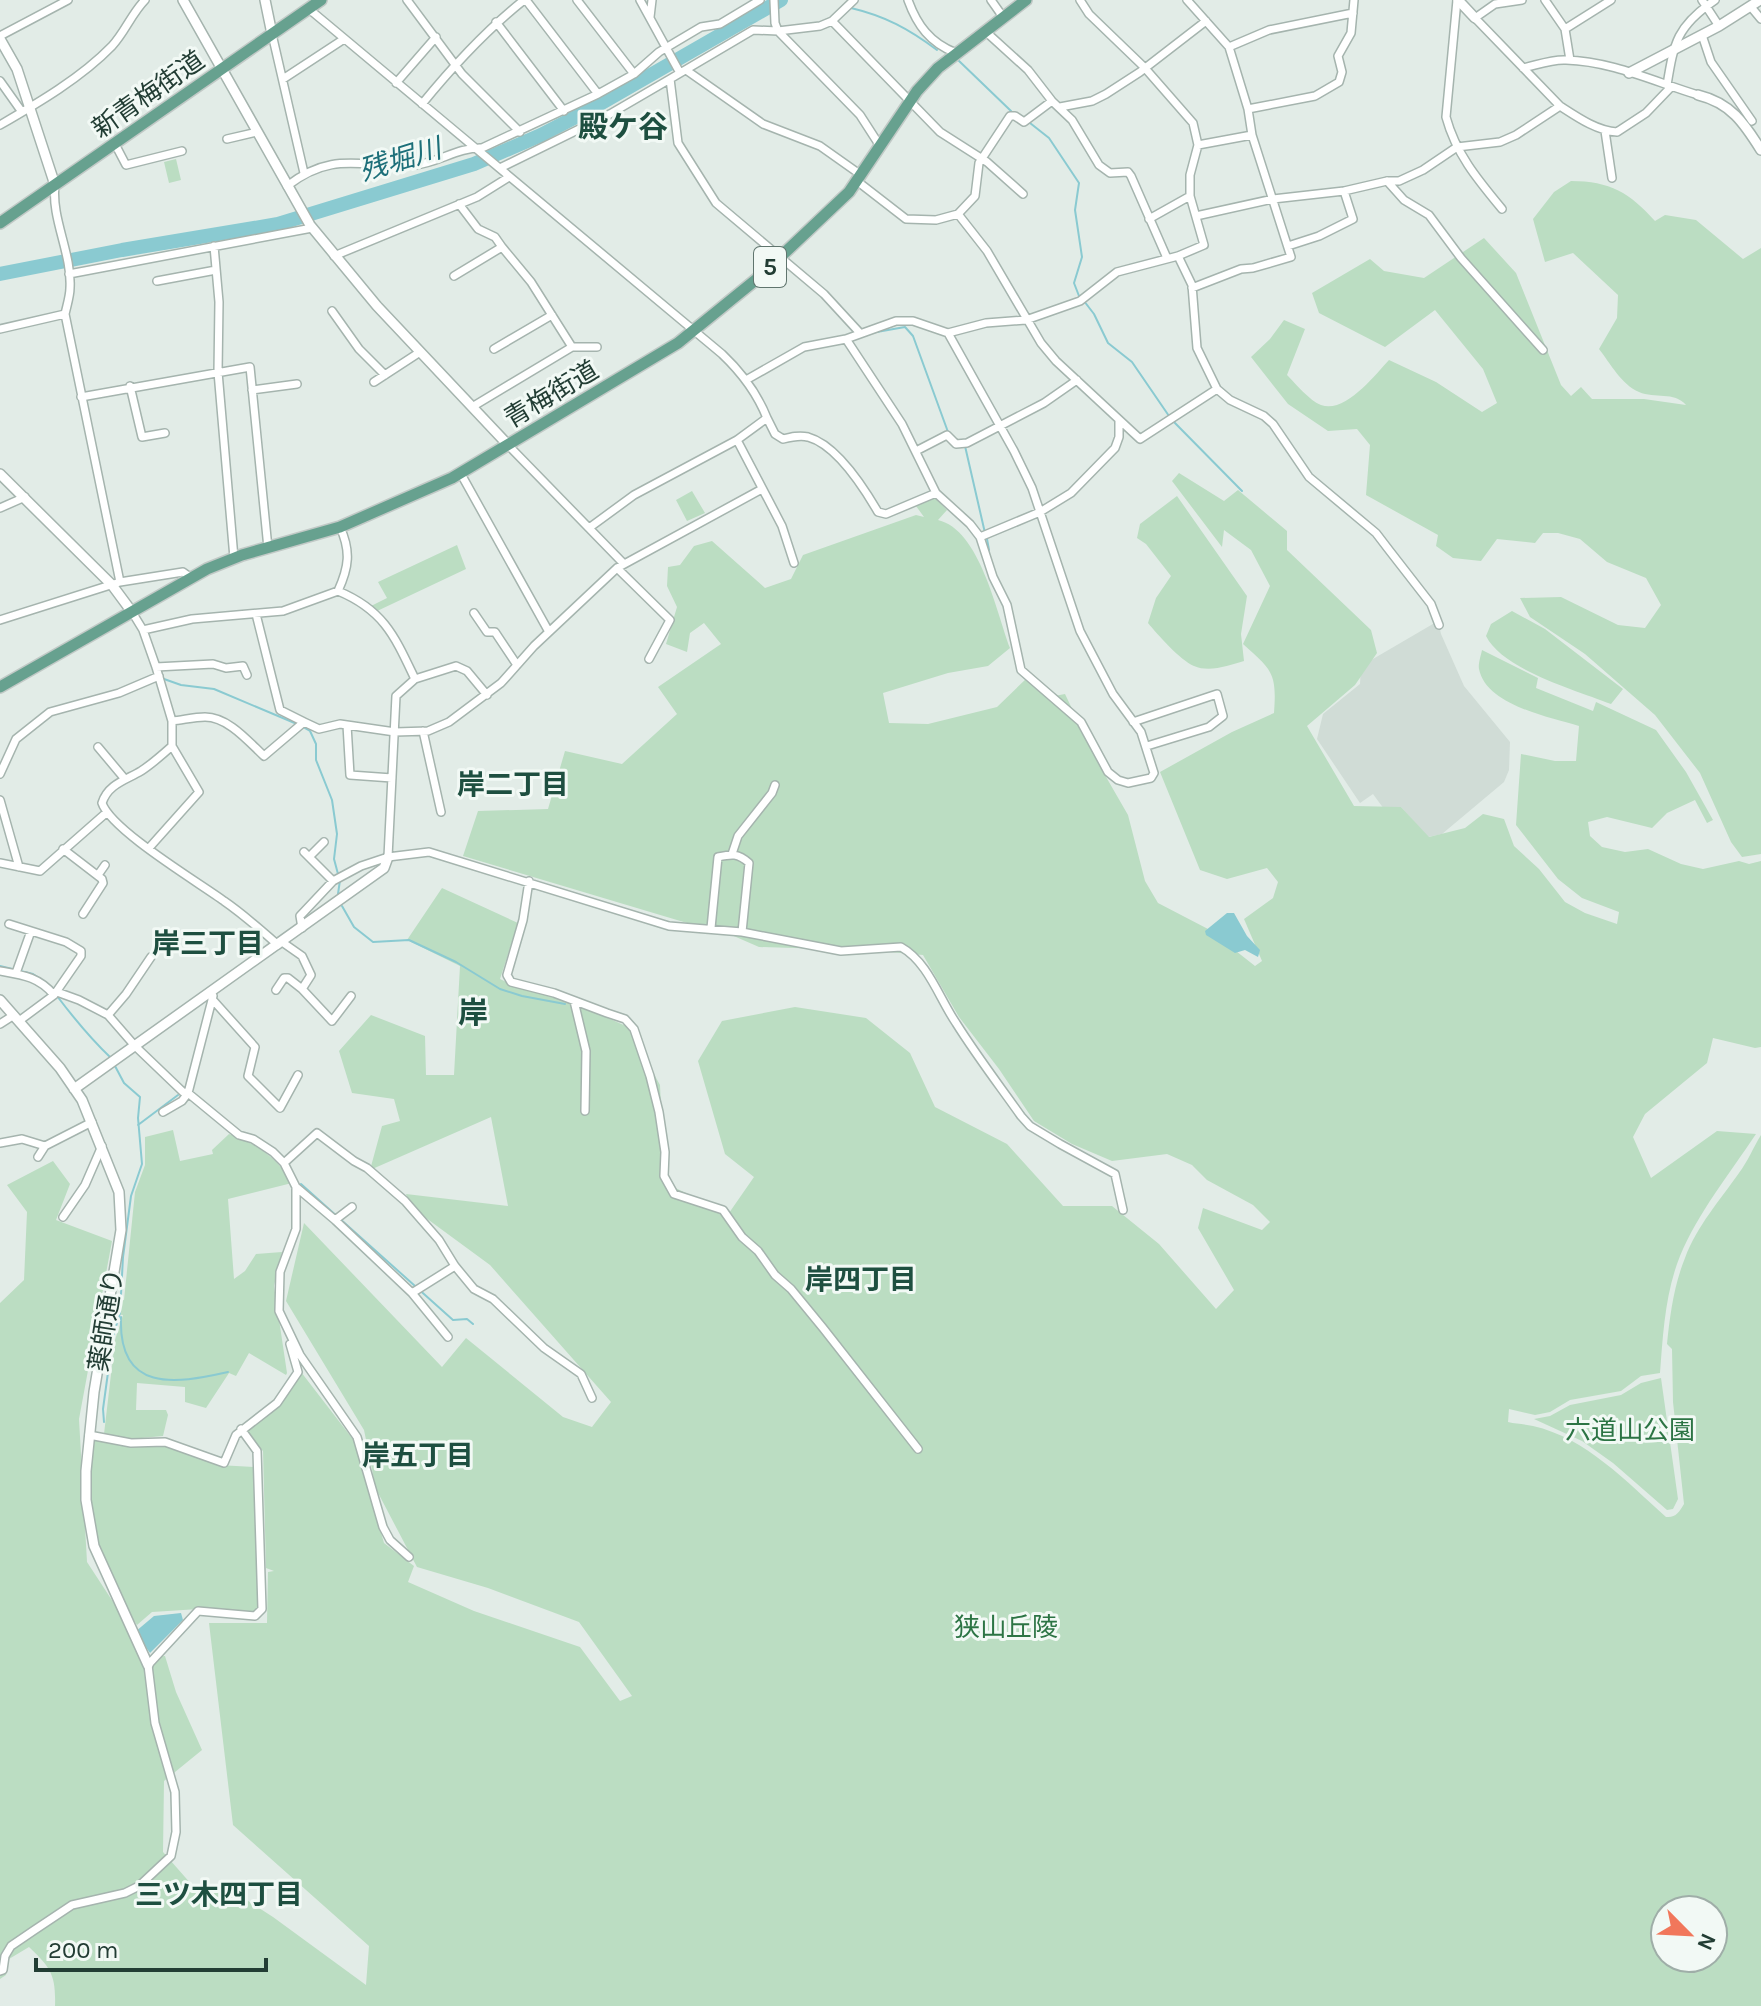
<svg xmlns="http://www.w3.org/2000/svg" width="1761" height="2006" font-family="Karla,'Noto Sans JP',sans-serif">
	<rect width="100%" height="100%" fill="#e2ece7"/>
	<path fill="#d0dcd6" d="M1438 621 1441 634 1464 686 1510 742 1509 770 1504 782 1442 834 1428 837 1401 807 1384 809 1373 794 1360 803 1317 739 1323 714 1360 684 1361 666Z"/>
	<path fill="#bbddc2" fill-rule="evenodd" d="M176 159 181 180 169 183 164 162Z
		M1571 181C1610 181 1630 193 1655 221L1665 215 1696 220 1743 259 1761 248V854L1742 857 1731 842 1700 773 1655 715 1585 654 1530 617 1520 598 1561 597 1618 625 1645 628 1661 605 1646 578 1607 562 1580 539 1558 533H1543L1535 543 1497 539 1481 561 1453 558 1436 546 1438 535 1366 495 1370 445 1357 429 1328 431 1288 404 1251 357 1270 339 1284 320 1305 329 1287 375C1296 384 1310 401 1321 405 1345 414 1375 375 1389 360L1436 382 1482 412 1497 403 1483 369 1435 310 1385 347 1319 313 1312 293 1370 259 1384 271 1424 278 1484 238 1516 273 1561 385 1571 396 1581 387 1592 399H1644L1686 405C1674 391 1655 399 1639 392 1622 385 1610 363 1599 349L1617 318 1618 295 1573 253 1545 262 1533 219 1554 192Z
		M1179 473 1224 501 1238 490 1287 531V550L1371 630 1377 653 1355 685 1307 726 1354 806 1401 807 1429 837 1465 828 1483 814 1504 819 1514 846 1539 869 1565 902 1585 913 1617 924 1619 912 1582 898 1558 879 1516 825 1521 754 1555 761H1576L1579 726C1549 717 1486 705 1479 669 1478 664 1481 655 1482 650L1538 678 1536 688 1593 711 1596 702 1656 730 1686 772 1713 820 1707 823 1695 800 1667 813 1652 828 1607 817 1588 822 1590 836 1602 847 1625 852 1648 849 1681 864 1703 869 1739 861 1749 864 1761 861V1047L1755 1048 1713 1038 1707 1063 1645 1114 1633 1137 1651 1178 1717 1131 1756 1134C1730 1173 1698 1213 1680 1256 1665 1293 1663 1335 1660 1373L1641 1376 1621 1391 1570 1400 1550 1412 1535 1415 1509 1409 1508 1422C1516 1424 1525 1424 1533 1426 1586 1438 1627 1482 1666 1517 1676 1518 1679 1512 1684 1504L1673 1402 1672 1349 1667 1344C1670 1315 1674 1285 1685 1258 1697 1226 1720 1200 1739 1173 1748 1161 1753 1148 1761 1135V2006H55C56 1975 51 1968 29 1947L9 1959 6 1975 0 1979V1303L24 1280 27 1212 7 1185 53 1161 70 1184 56 1220 112 1241 79 1419 87 1562 149 1657 165 1656 176 1692 202 1750 164 1781 163 1852 192 1885 225 1886 273 1917 366 1985 369 1946 233 1825 209 1623H267L268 1572 274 1571 266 1568 263 1451 244 1432 280 1405 301 1372 355 1442 384 1543 414 1566 408 1582 474 1611 580 1647 620 1701 632 1696 579 1622 488 1588 417 1567 376 1489 364 1430 286 1301 304 1223 442 1367 466 1338 563 1417 592 1427 611 1402 490 1265 411 1207 406 1194 508 1206 491 1117 370 1170 382 1126 400 1121 394 1099 352 1093 339 1051 371 1015 425 1036 426 1075H454L460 966 407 940 442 888 518 923 500 979 517 987 579 1005 628 1027 660 1085 664 1176 671 1186 729 1213 754 1177 725 1154 698 1061 722 1021 795 1007 866 1018 910 1053 935 1107 1007 1144 1063 1206H1112L1159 1244 1216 1309 1234 1290 1198 1228 1203 1208 1262 1230 1270 1222 1253 1205 1207 1180 1192 1165 1167 1154 1112 1161 1072 1144 1034 1121 999 1069 959 1017 923 955 878 951 856 955 827 949 759 947 720 930 687 923 463 856 478 811 548 809 565 751 622 764 677 714 658 687 721 644 704 623 690 633 687 652 666 644 677 607 667 586 668 567 680 565 694 546 712 541 765 588 791 579 803 555 916 515 924 517 916 506 935 498 947 510 938 520C980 530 996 611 1010 648L988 666 948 673 883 693 889 723 928 724 997 707 1028 677 1049 697 1065 694 1098 763 1128 815 1145 881 1158 903 1208 929 1255 966 1262 961 1244 919 1273 898 1278 882 1267 868 1227 879 1200 870 1160 772 1232 732 1274 713C1277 673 1272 670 1243 644L1270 586 1251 550 1224 530 1222 547 1172 481ZM1665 1910H1713V1958H1665Z
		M692 491 705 513 687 521 676 500Z
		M1177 496 1247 596 1241 634 1244 661C1229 665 1210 673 1194 666 1180 660 1158 635 1148 623L1156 598 1171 576 1146 544 1137 538 1140 524Z
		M457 545 466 569 375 612 369 607 387 598 378 582Z
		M1512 611 1545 629 1623 689 1611 704C1576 690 1503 670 1486 636L1491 624Z
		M173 1130 180 1161 213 1154 212 1150 229 1134C256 1144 277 1157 292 1183L228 1199 234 1279 245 1271 256 1254 282 1252 274 1286 287 1373 286 1375 249 1353 236 1376 229 1373 206 1408 185 1402V1387L137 1383 136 1410H166L168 1415 163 1436 131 1439 104 1434 115 1340 123 1315 115 1314 116 1302 124 1300 135 1192 145 1165V1137Z
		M1661 1378 1678 1499 1673 1509 1667 1510 1613 1463 1582 1441 1534 1419 1550 1416 1570 1405 1621 1395 1641 1383Z
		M86 1435 164 1444 218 1465 254 1467 259 1608 254 1613 199 1609 152 1612 137 1625C113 1589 93 1548 86 1504 83 1482 86 1458 86 1435Z"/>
	<path fill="#8acad1" d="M1227 913H1234L1247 936 1260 950 1258 957 1245 950 1235 953 1206 935 1205 931Z
		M181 1613 183 1620 150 1653 135 1632 154 1616Z"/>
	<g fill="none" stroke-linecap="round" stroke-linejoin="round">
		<path stroke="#8acad1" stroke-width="2" d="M851 8C885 16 909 29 937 50
			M957 59 1011 111
			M1030 123 1049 138 1079 183 1075 210 1082 257 1074 283 1079 296
			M1084 301 1094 314 1108 343 1132 362 1169 416
			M871 333 905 327 913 336 948 432
			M1173 421 1242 491
			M965 446 985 533
			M987 539 989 550
			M164 679 181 685 214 689 297 724
			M303 727 310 731 316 744V760L332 800 337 834 334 859 338 874
			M338 894 340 880
			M342 906 354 927 373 942 409 940 456 962 500 989 522 996 565 1004
			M0 966 33 974 45 982
			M57 996C73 1017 91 1039 110 1057
			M138 1125 178 1095
			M301 1184 453 1320 467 1319 473 1324
			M121 1317C118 1393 175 1384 228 1372
			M104 1422 103 1409 113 1336 120 1313 123 1257 131 1196 142 1164 138 1118 140 1097 124 1083 115 1066"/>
		<path stroke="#8acad1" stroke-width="14" d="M0 274 122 250 278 224 474 164 541 135 593 108 781 0"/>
		<g stroke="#a5b4ae" stroke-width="10">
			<path id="minor" d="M407 0 462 74 520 132
				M526 0 598 94
				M577 0 634 74
				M640 0 680 73
				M774 0 775 23 778 31 860 115 880 146
				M854 0 832 21 820 26 778 31 753 30 670 79 678 143 716 203 824 294 859 332
				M908 0C917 25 930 43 956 53
				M991 0 1003 17
				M1187 0 1229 47 1248 109 1252 135 1291 257 1253 268 1241 269 1192 288
				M1457 0 1446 117C1456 154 1478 180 1502 209
				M1522 0 1495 4 1475 18 1560 106C1577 117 1597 131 1617 132L1646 113 1671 87
				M1545 0 1565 29 1570 60
				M1702 0 1719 26
				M1751 7 1761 19
				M309 9 722 354C741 372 757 393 767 418L737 440 634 495 589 528
				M650 17 652 0
				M832 21 940 132 987 162 1023 194
				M496 22 564 111
				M1565 29 1611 0
				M985 31 1028 70 1052 101 1072 120 1099 165 1110 173 1128 172 1131 176 1167 258
				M272 34 304 173
				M1702 35 1711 62 1752 121
				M0 36 68 0
				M1229 47 1269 30 1353 13
				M1523 68C1537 65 1552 59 1566 60 1611 61 1655 82 1698 95
				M686 70 763 124 820 146 861 175
				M283 79 344 39
				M0 81 22 112
				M396 83 436 37
				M1667 85C1674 42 1677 26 1715 0
				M422 104C453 66 485 31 524 0
				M1060 107 1092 101 1106 94 1140 72 1206 21
				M1248 109 1315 96 1339 82 1342 72 1338 56 1351 33 1354 0
				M0 125C38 103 81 78 112 46 125 32 132 13 145 0
				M1605 131 1612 178
				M227 139 257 132
				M115 144 126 165 182 151
				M1198 145 1252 135
				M500 168 610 114 670 79
				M857 181 906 219 936 220 958 214 975 196 979 163 1010 116H1015L1024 122 1052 101
				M1387 181 1404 200 1429 215 1461 258 1543 350
				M55 185C51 219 72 253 70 288 70 296 67 305 65 314L120 582
				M287 186C335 149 363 169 415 165 438 163 458 147 482 148L598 94 634 74 659 52 701 27 720 24 760 0
				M459 204 478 229 495 237 502 247
				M958 214 987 251 1041 343 1056 361 1140 439 1217 389
				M1196 216 1273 199 1344 191 1387 181H1399L1423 170 1457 147 1500 142 1516 135 1560 106
				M1149 219 1190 196
				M214 246 219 302 218 372 234 558
				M1288 246 1319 236 1353 219 1344 191
				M334 256 477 197 509 177
				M1178 256 1192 285 1197 348 1217 389 1230 400 1264 416 1273 424 1309 477 1376 533 1389 550 1431 604 1439 625
				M69 274 312 228
				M454 276 502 247 531 282 572 347 472 407
				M157 281 216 270
				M332 311 359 349 385 375
				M0 329 65 314
				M846 339 902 424 936 493 970 524 980 537 993 577 1007 605 1021 670 1081 722 1108 772 1118 780 1128 783 1151 778 1154 773 1141 732 1113 694 1080 631 1032 488 1014 451 948 333
				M572 347H597
				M494 349 552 315
				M746 380 804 347 846 339 896 321H913L948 333 986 323 1026 320 1080 301 1117 272 1178 256 1204 245 1190 196V175L1198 145 1193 123 1144 67 1089 14 1080 0
				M374 382 420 352
				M130 386 142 437 165 433
				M252 390 297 384
				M81 397 250 367 268 548
				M767 418 775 434 783 439C791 437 799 435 808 437 837 445 864 488 878 512L886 514 936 493
				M737 440 782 526 794 563
				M508 445 623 563
				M916 451 947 435 956 444 967 443 1044 403 1077 380
				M461 474 549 632
				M0 508 25 497
				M980 537 1040 512 1071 493 1115 448 1119 437V420
				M617 568 670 620 649 659
				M338 591C349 567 351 551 340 527
				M132 612 143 630 156 667 172 721V746L199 792 149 848
				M474 613 487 632H495L517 665
				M256 614 280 710 304 722
				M0 620 120 582 183 572 190 577
				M143 630 192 619 283 611 338 591C384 610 395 637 415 679L396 696 388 857
				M156 667 213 664 226 668 243 666 247 675
				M415 679 456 666 467 671 487 695
				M172 721C183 720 194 717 205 717 228 717 248 741 264 756L304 722 319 729 340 724 395 732 428 731 449 722 501 683 534 646 617 568 762 489
				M1133 722 1217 694 1223 716 1209 727 1147 746
				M347 725 350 775 392 778
				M423 731 441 812
				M172 746C162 755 152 764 141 771 126 780 108 784 102 803 111 830 198 882 224 901 243 914 261 930 278 945
				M98 747 124 778
				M0 774 16 739 50 712 119 693 159 676
				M0 800 19 867
				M63 849 102 879 103 883 83 914
				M304 852 333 881
				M732 854 738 836 772 793 775 785
				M309 857 324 842
				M0 863 40 871 106 813
				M98 875 105 865
				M529 881 523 920 507 975 511 982 554 993 607 1013 625 1019 634 1029 650 1076 659 1112 665 1152 664 1176 674 1194 723 1210 742 1237 758 1251 775 1275 791 1289 823 1328 918 1449
				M9 924 66 942 81 951V956L54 995 19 1021
				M302 928 300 916 333 881 361 866 388 857 429 852 669 926 742 932 841 951 901 947C928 962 939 998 956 1023 976 1055 999 1085 1021 1116L1030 1126 1060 1144 1115 1174 1123 1210
				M711 928 718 857C732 854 738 853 749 863L742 932
				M282 942 302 956 311 975 302 989 332 1021 351 996
				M0 971C23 975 39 977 54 995
				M16 973 31 931
				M276 990 284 978H288L302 989
				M57 992 79 1000 108 1015 135 1046 183 1092 188 1093 239 1135 253 1139 273 1152 284 1163 296 1187 335 1220 412 1293 448 1337
				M212 999 255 1047 248 1076 280 1108 298 1075
				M574 1001 586 1051 585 1111
				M108 1015 126 994 151 957
				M0 1024 14 1015
				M163 1112 182 1101 188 1093 213 996
				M0 1143 22 1139 45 1146 92 1122
				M38 1157 45 1146
				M284 1163 317 1133 354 1161 367 1168 405 1201 439 1240 455 1266 474 1289 493 1299 544 1348 581 1374 592 1398
				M296 1187V1229L280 1272 279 1311 300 1355 357 1437 383 1527 390 1540 409 1557
				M63 1217 85 1185 102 1146
				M335 1220 352 1207
				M412 1293 455 1266
				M89 1435 131 1443 165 1442 224 1463 236 1435 277 1403 298 1372 290 1344
				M0 1971 3 1970 5 1956 11 1946 33 1931 72 1905 125 1893 139 1886 171 1856 176 1832 175 1792 155 1723 148 1665 198 1611 255 1616 262 1609 257 1451 241 1429"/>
		</g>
		<g stroke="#a5b4ae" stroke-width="12">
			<path id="tertiary" d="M183 0 310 225 377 306 508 445
				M265 0 272 34
				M1458 0 1475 18
				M0 39 17 69 55 185
				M1629 73 1719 26 1760 0
				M1698 95C1731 103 1744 123 1761 150
				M0 474 112 585 132 612
				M0 1000 60 1068 82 1100 119 1192 121 1230 94 1392 86 1471V1500L94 1546 148 1665
				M74 1089 384 868 388 857"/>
		</g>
		<g stroke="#c1c9c6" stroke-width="14">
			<path id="primary" d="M0 223 321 0
				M0 687 207 569 242 555 340 527 452 478 678 343 758 278 849 192 917 91 938 68 1026 0"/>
		</g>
		<use href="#minor" stroke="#fff" stroke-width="7"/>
		<use href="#tertiary" stroke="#fff" stroke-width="9"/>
		<use href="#primary" stroke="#67a18f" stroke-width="11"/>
	</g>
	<g text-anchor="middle" stroke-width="6" stroke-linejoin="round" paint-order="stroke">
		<rect fill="#f2f9f5" stroke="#60756e" stroke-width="2" x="754" y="247" width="32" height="40" rx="6"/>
		<g font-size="24" font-weight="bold" fill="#223d34">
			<text x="770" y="275">5</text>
		</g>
		<g font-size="26" fill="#223d34" stroke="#f2f9f5">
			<text transform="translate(148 94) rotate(-35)" y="9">新青梅街道</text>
			<text transform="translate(551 394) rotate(-31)" y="9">青梅街道</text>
			<text transform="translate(106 1320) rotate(-81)" y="9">薬師通り</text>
		</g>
		<g font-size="26" fill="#2c7444" stroke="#f2f9f5">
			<text x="1630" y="1439">六道山公園</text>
			<text x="1006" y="1636">狭山丘陵</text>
		</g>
		<g font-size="28" font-style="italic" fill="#1c6f79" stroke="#f2f9f5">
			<text transform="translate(400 159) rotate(-17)" y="10">残堀川</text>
		</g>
		<g font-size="28" font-weight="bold" fill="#1e4f40" stroke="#f2f9f5">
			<text x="513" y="794">岸二丁目</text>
			<text x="208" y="953">岸三丁目</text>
			<text x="861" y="1289">岸四丁目</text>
			<text x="418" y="1465">岸五丁目</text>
			<text x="219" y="1904">三ツ木四丁目</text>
		</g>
		<g font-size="30" font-weight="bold" fill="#1e4f40" stroke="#f2f9f5">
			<text x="623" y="137">殿ケ谷</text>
			<text x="473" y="1023">岸</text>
		</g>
	</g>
	<g transform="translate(1689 1934) rotate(114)"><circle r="38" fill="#f2f9f5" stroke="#9faea8" stroke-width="2"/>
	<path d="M0-6L14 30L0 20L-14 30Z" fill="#f1775b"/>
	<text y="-12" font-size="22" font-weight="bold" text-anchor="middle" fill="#223d34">N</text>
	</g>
	<path d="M36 1958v12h230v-12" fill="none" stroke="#223d34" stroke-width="4"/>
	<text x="48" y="1958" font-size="24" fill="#223d34" stroke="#f2f9f5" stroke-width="6" paint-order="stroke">200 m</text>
</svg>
